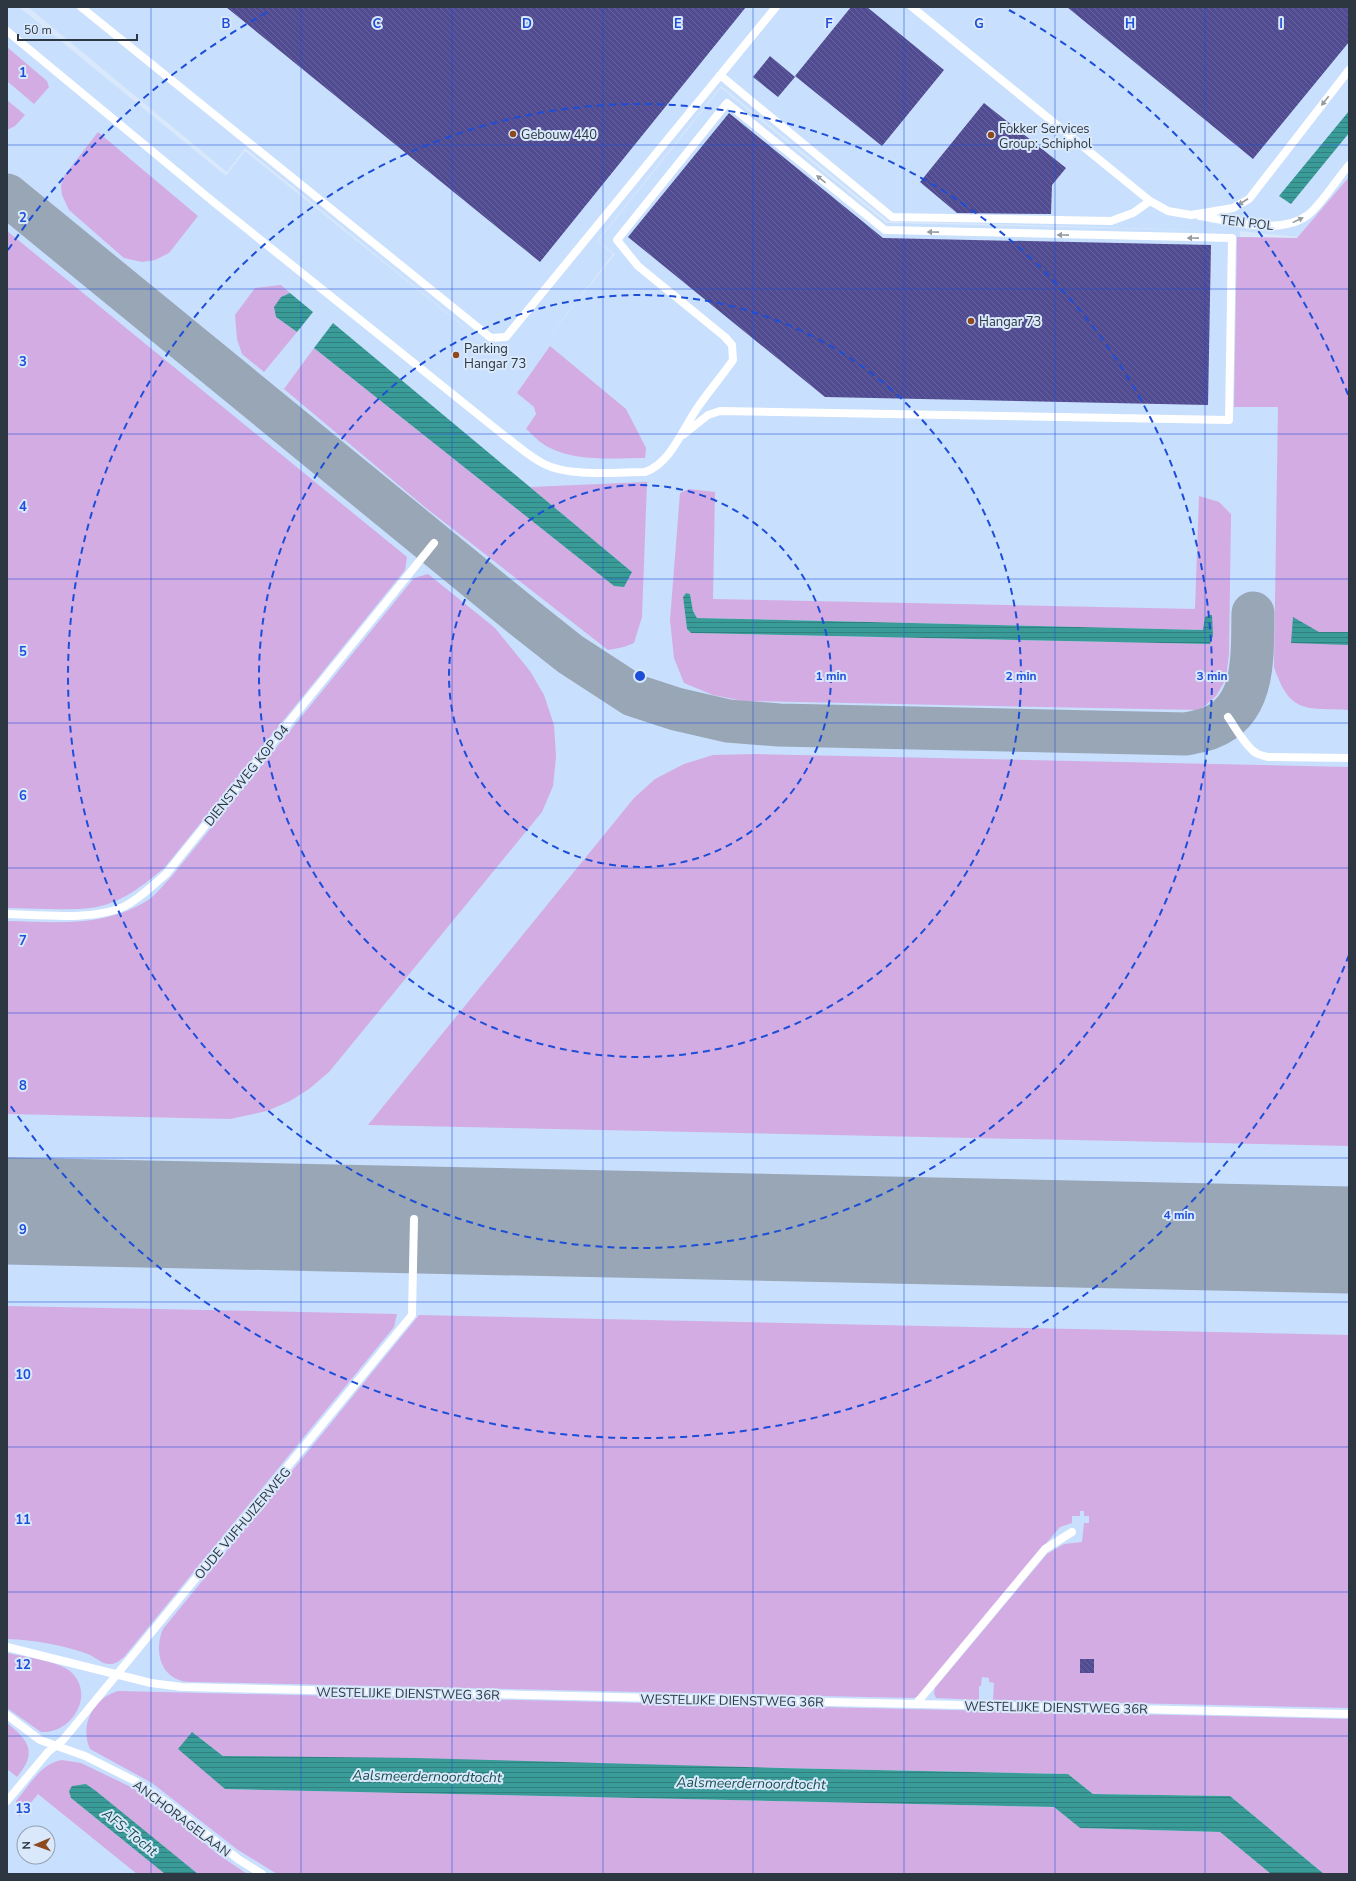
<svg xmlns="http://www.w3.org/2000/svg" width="1356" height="1881" font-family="'Nunito Sans',sans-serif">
	<defs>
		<pattern id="water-rules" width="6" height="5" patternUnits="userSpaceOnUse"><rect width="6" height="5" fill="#3a9c98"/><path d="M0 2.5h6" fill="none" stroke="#31807e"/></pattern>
		<pattern id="building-back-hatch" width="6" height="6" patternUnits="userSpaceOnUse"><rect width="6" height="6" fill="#514b91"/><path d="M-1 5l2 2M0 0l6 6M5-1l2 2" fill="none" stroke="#67639c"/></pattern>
	</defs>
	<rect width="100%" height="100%" fill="#d9e8fb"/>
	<path fill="#c8dffd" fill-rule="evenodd" d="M7 7H19L226 176 245 151 521 373 245 148 227 172 28 7H1349V178L1298 237 1240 231 888 221 721 86 597 241 613 254 533 357 615 254 598 241 721 88 886 223 1240 231 1237 391H1271L1307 423 1349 645V1874H1324L1230 1796 1068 1774 782 1768 415 1793 1054 1807 1271 1874H7ZM24 1833H48V1857H24Z"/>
	<path fill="#d3ace3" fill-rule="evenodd" d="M7 47 47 81 49 87 34 104 7 81Z
		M7 100 25 115 15 126 7 130Z
		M98 132 198 216 169 253 155 260 142 262 124 258 69 210 62 195 61 185 64 176Z
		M1349 177V710C1305 708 1290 714 1274 667L1278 407H1234L1237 237 1297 238Z
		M7 231 407 557 405 570 165 867C144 885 119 905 90 908 63 911 34 908 7 908Z
		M281 285 290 293 281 297 276 317 297 332 264 372 242 354 237 339 235 315 255 288Z
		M550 346 626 409 646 448 645 458C613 458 577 462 548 447 540 443 533 435 526 429L536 414 534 407 517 393Z
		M314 348 614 586 632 572 530 487 647 482 642 617 634 643 624 647 608 650 426 508 284 389Z
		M689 489 715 492 713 599 1195 609 1199 496 1219 502 1231 514 1229 654 1226 679 1216 696 1200 710 743 701 713 695 684 683 674 658 670 620 680 493ZM686 593 690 594 693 611 697 618 1204 630 1205 617 1213 636 1210 644 691 633 687 629 683 597Z
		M428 574 495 628 530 671 544 695 554 725 556 757 553 786 542 812 329 1072 309 1089 290 1101 267 1111 230 1119 7 1114V921C57 922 107 928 151 898 158 892 165 883 172 876L414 578Z
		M755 754 1349 767V1146L368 1125 634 798 655 779 684 764 713 755Z
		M7 1306 397 1314 394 1327 124 1657C120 1660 116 1664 111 1664 103 1665 95 1657 88 1654 62 1645 35 1640 7 1639Z
		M419 1315 1349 1335V1708L993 1700 994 1683 989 1682V1678L982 1677 981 1686H979V1700L936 1698 934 1693 935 1688 1047 1554 1064 1544 1082 1542 1084 1523H1089V1516H1084V1511H1080V1516H1072V1523L1060 1527 917 1697 913 1698 195 1682C190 1682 184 1682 179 1680 158 1672 155 1647 163 1629Z
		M7 1653C24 1657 59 1661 71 1672 96 1695 71 1734 41 1732L7 1708Z
		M118 1691 1349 1719V1874H1324L1230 1796 1093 1794 1068 1774 223 1756 192 1732V1760L225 1789 1054 1807 1080 1828 1220 1832 1271 1874H277L238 1850 152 1783 90 1749C79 1725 94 1698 118 1691Z
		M7 1723C30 1741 37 1753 17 1777L7 1769Z
		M62 1760 81 1763 131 1787 163 1809 219 1855 247 1874H198L86 1784 71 1798 165 1874H137L38 1794 19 1817 16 1801C29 1786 41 1763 62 1760Z"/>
	<path fill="url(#water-rules)" d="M1349 111V133L1291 204 1279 196Z
		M290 293 313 312 297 332 276 317 274 307 281 297Z
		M333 323 632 572 624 587 614 586 314 348Z
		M686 593 690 594 693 611 697 618 1203 630 1205 617 1210 615H1212L1213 636 1210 644 691 633 687 629 683 597Z
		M1293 617 1319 632H1349V645L1291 643Z
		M192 1732 223 1756 416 1758 782 1768 1068 1774 1093 1794 1230 1796 1324 1874H1271L1220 1832 1080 1828 1054 1807 225 1789 178 1749Z
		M86 1784 96 1791 198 1874H165L71 1798 69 1791 72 1786Z"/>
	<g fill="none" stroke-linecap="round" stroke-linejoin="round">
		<path stroke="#98a6b6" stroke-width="43" d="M7 195 522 616 570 654 633 695 676 709 728 721 779 725 1186 734C1194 732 1203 731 1210 728 1257 710 1252 654 1253 613"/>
		<path stroke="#98a6b6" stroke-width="107" d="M7 1211 1349 1240"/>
	</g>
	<path fill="url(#building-back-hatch)" d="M226 7H746L540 262Z
		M851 7H867L944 70 882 146 795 76Z
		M1067 7H1349V42L1253 159Z
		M770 56 795 77 778 97 753 77Z
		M984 103 1066 168 1052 185 1051 214 957 213 920 182Z
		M729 113 883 238 1211 245 1208 405 825 397 628 237Z
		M1080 1659H1094V1673H1080Z"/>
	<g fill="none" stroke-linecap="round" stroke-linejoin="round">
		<path stroke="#fff" stroke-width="8" d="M81 7 491 338 506 337 776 7
			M912 7 1150 201 1168 211 1191 215 1233 208 1249 199 1349 70
			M7 31 216 204 506 437C518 446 530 457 544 464 569 477 616 472 645 472 671 463 683 428 698 407 709 391 722 376 733 360L732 345 725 337 638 266 617 240 727 103 885 230 1232 238 1229 420 720 411 708 415 683 435
			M720 75 892 217 1111 221 1133 213 1150 201
			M1200 216C1232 221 1280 236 1308 215 1320 206 1338 178 1349 165
			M1228 717C1235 727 1246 747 1256 753 1259 755 1264 756 1268 757L1349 758
			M7 914C41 915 95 921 125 906 141 898 153 885 166 874L434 543
			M7 1647 151 1683 182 1687 1349 1714
			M916 1704 1045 1549 1072 1532
			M7 1715 40 1740 85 1756 135 1781 167 1803 238 1859 262 1874
			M7 1801 48 1752 63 1740 412 1315 414 1219"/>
	</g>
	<defs><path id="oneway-solid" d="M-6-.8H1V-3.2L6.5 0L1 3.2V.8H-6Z"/></defs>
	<g fill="#969ba0">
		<use href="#oneway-solid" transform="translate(1325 101) rotate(128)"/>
		<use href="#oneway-solid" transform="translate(821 179) rotate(-141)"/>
		<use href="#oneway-solid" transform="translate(1243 202) rotate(147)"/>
		<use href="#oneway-solid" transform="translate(1298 220) rotate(-26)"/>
		<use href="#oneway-solid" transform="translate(933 232) rotate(-179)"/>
		<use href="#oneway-solid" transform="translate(1063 235) rotate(-179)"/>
		<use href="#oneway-solid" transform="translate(1193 238) rotate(-179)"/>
	</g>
	<path fill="none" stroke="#1d4ed8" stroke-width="1" stroke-opacity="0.55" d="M151 7V1874M301 7V1874M452 7V1874M603 7V1874M753 7V1874M904 7V1874M1055 7V1874M1205 7V1874M7 145H1349M7 289H1349M7 434H1349M7 579H1349M7 723H1349M7 868H1349M7 1013H1349M7 1158H1349M7 1302H1349M7 1447H1349M7 1592H1349M7 1736H1349"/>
	<g fill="none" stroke="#1d4ed8" stroke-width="2" stroke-dasharray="7 5">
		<circle cx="640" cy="676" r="191"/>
		<circle cx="640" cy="676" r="381"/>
		<circle cx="640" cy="676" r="572"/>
		<path d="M1349 955A762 762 0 0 1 8 1102M8 250A762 762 0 0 1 271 10M1009 10A762 762 0 0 1 1349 397"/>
	</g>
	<g fill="#8e4a1d" stroke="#d9e8fb" stroke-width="1.5">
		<circle cx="513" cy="134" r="4"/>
		<circle cx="991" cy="135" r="4"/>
		<circle cx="971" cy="321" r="4"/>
		<circle cx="456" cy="355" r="4"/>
	</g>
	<g text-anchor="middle" stroke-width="4" stroke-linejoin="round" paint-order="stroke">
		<g font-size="13" fill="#2d3742" stroke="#d9e8fb" text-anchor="start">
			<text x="999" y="133">Fokker Services<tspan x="999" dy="15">Group: Schiphol</tspan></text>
			<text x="521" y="139">Gebouw 440</text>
			<text x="979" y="326">Hangar 73</text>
			<text x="464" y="353">Parking<tspan x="464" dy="15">Hangar 73</tspan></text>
		</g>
		<g font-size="13" fill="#2d3742" stroke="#d9e8fb">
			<text transform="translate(1247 222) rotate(7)" y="5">TEN POL</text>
			<text transform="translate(246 775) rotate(-51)" y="5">DIENSTWEG KOP 04</text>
			<text transform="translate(242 1523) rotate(-50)" y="5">OUDE VIJFHUIZERWEG</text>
			<text transform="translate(408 1693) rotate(1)" y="5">WESTELIJKE DIENSTWEG 36R</text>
			<text transform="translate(732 1700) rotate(1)" y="5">WESTELIJKE DIENSTWEG 36R</text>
			<text transform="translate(1056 1707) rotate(1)" y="5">WESTELIJKE DIENSTWEG 36R</text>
			<text transform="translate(182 1818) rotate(37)" y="5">ANCHORAGELAAN</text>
		</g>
		<g font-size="14" font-style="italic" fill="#184f4d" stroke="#d9e8fb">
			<text transform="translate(427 1776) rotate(1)" y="5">Aalsmeerdernoordtocht</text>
			<text transform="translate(751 1783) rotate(1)" y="5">Aalsmeerdernoordtocht</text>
			<text transform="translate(130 1832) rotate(39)" y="5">AFS-Tocht</text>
		</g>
	</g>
	<g font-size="13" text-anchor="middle" font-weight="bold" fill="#1d4ed8" stroke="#d9e8fb" stroke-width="4" stroke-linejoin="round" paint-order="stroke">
		<text x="226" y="28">B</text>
		<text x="377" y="28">C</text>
		<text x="527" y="28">D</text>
		<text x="678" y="28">E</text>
		<text x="829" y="28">F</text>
		<text x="979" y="28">G</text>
		<text x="1130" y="28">H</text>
		<text x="1281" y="28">I</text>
		<text x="23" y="77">1</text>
		<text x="23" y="222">2</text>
		<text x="23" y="366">3</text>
		<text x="23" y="511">4</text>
		<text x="23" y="656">5</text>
		<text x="23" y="800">6</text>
		<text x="23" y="945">7</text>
		<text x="23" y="1090">8</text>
		<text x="23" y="1234">9</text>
		<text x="23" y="1379">10</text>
		<text x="23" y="1524">11</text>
		<text x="23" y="1669">12</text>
		<text x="23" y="1813">13</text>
	</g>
	<circle cx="640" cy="676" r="6" fill="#1d4ed8" stroke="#d9e8fb" stroke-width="2"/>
	<g font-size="12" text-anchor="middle" font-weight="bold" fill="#1d4ed8" stroke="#d9e8fb" stroke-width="4" stroke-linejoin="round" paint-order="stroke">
		<text x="831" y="680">1 min</text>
		<text x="1021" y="680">2 min</text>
		<text x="1212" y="680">3 min</text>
		<text x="1179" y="1219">4 min</text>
	</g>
	<rect width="1356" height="1881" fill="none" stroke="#2d3742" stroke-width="16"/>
	<g transform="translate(36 1845) rotate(268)"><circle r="19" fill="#d9e8fb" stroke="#94a1b1"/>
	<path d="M0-3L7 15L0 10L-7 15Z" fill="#8e4a1d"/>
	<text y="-6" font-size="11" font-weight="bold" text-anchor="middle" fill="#2d3742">N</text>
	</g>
	<path d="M18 34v6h119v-6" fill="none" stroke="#2d3742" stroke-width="2"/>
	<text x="24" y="34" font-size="12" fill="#2d3742" stroke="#d9e8fb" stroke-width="3" paint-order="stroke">50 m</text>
</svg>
